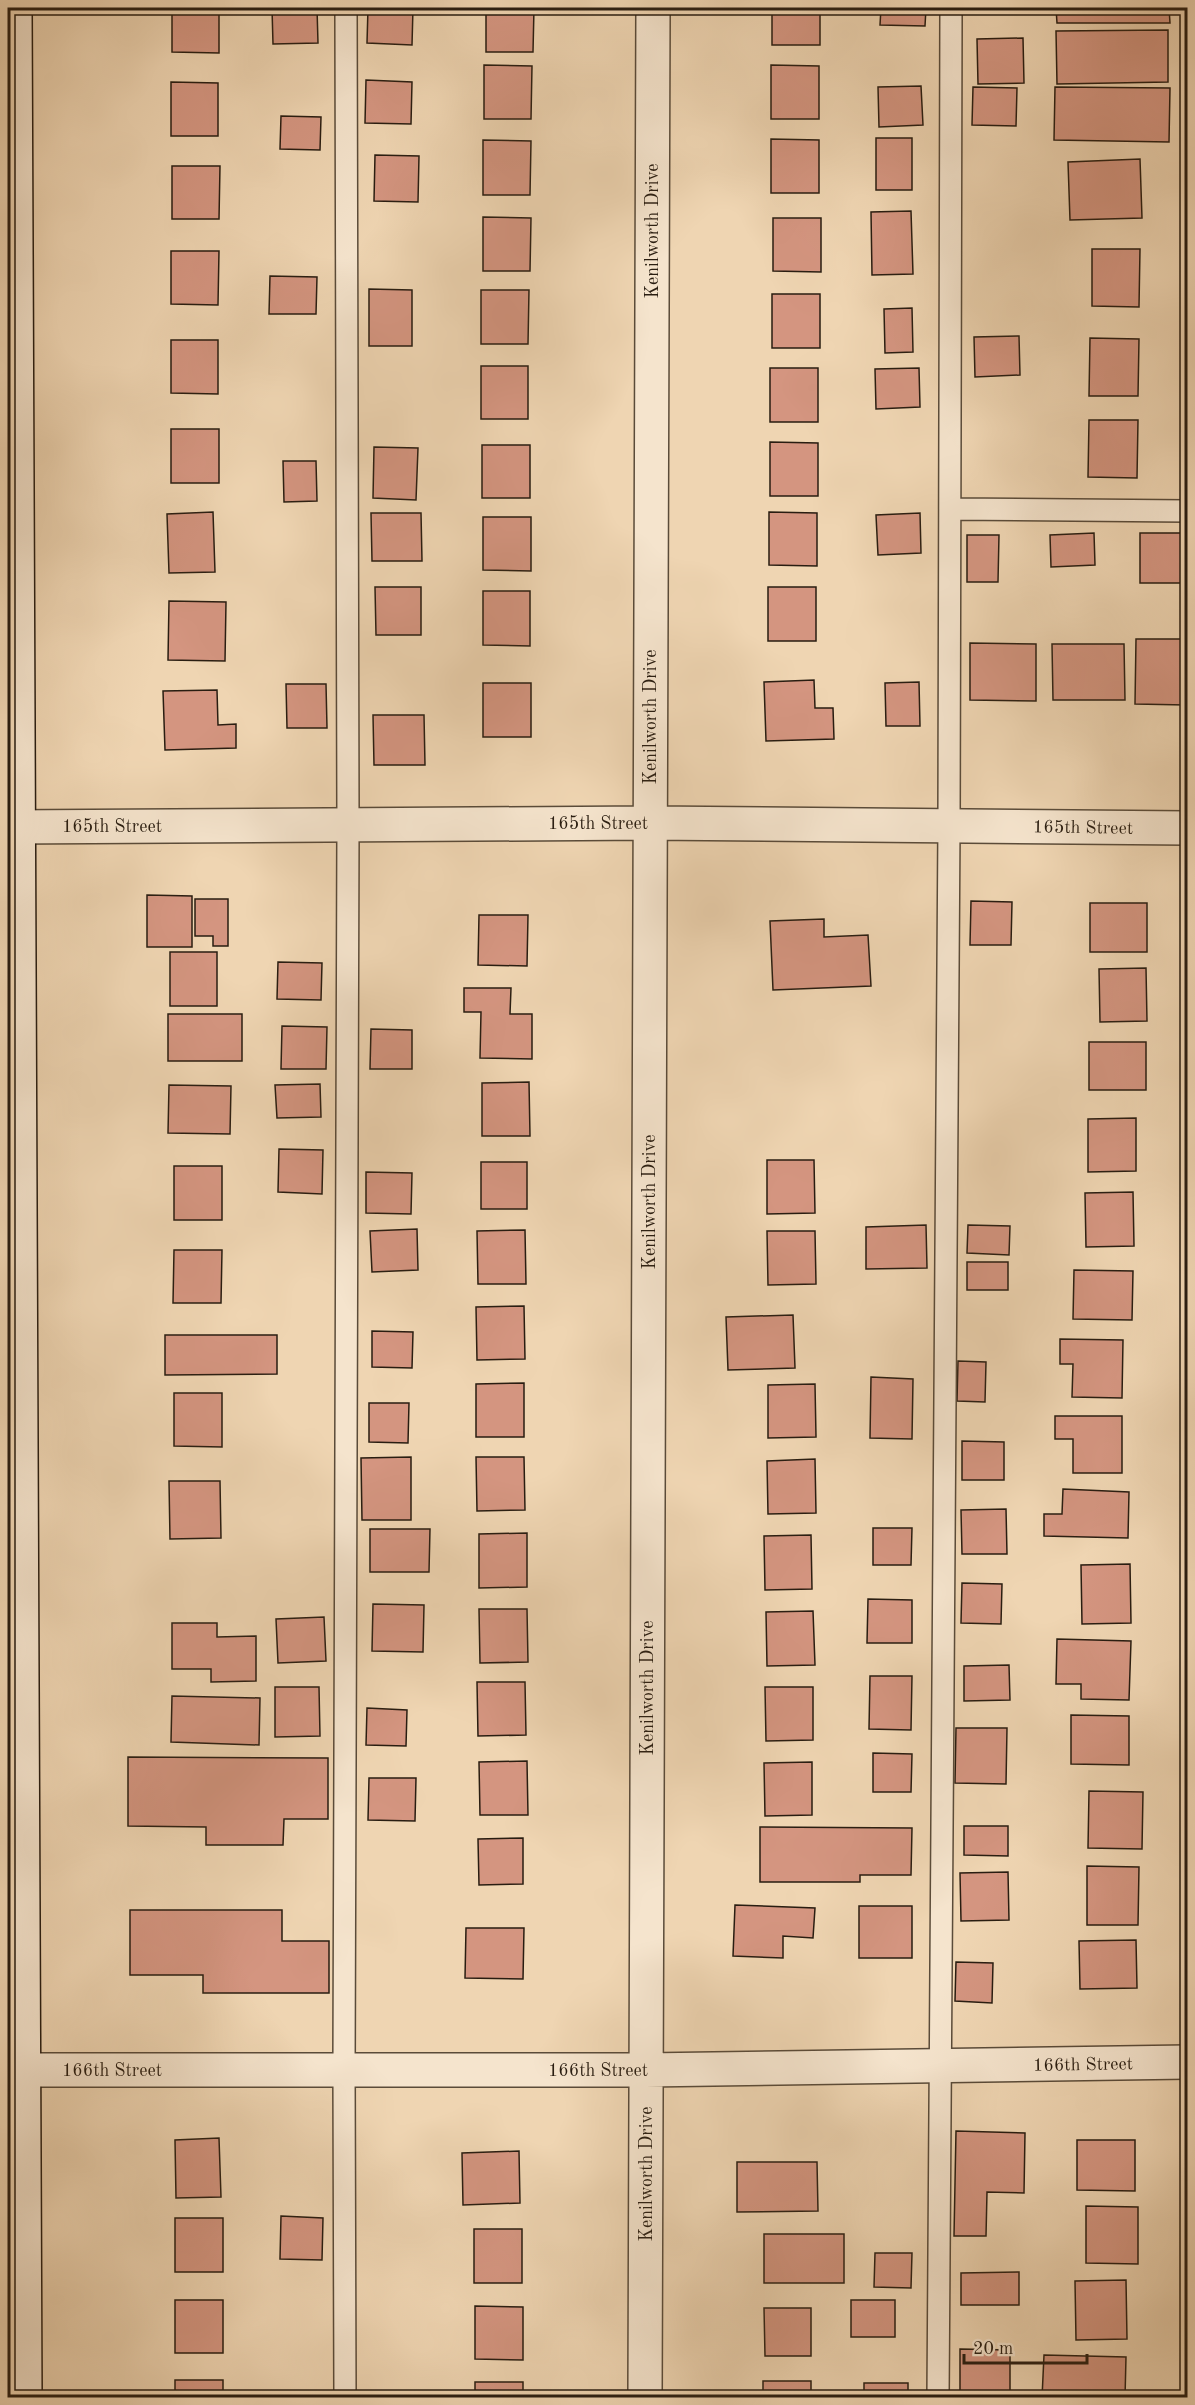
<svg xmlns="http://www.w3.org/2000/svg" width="1195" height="2405" font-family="'Old Standard TT',serif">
	<rect width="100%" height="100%" fill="#efd5b2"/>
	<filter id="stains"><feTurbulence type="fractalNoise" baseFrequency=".00333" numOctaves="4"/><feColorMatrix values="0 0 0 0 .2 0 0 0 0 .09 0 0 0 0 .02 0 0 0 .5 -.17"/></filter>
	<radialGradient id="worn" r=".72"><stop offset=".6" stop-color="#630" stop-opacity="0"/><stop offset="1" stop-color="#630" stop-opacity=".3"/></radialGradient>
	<path fill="#d49580" stroke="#291d11" stroke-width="1.5" d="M172 8H219V53L172 52Z
		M272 8H317L318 43 273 44Z
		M368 8H413L412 45 367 43Z
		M486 8H534L533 52H486Z
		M772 8H820V45H772Z
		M881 8H926L925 26 880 25Z
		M1056 8H1169L1170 23H1057Z
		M1168 30V82L1057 84 1056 31Z
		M1023 38 1024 83 978 84 977 39Z
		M484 65 532 66 531 119H484Z
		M771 65 819 66V119H771Z
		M366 80 412 82 411 124 365 123Z
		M171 82 218 83V136H171Z
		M921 86 923 125 879 127 878 87Z
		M973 87 1017 88 1016 126 972 125Z
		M1055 87 1170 88 1169 142 1054 140Z
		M281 116 321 117 320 150 280 149Z
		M876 138H912V190H876Z
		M771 139 819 140V193H771Z
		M483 140 531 141 530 195H483Z
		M375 155 419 156 418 202 374 201Z
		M1140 159 1142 218 1070 220 1068 162Z
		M172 166H220L219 219H172Z
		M911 211 913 274 872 275 871 212Z
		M483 217 531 218 530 271H483Z
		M773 218H821V272L773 271Z
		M1092 249H1140L1139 307 1092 306Z
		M171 251H219L218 305 171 304Z
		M270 276 317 277 316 314H269Z
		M369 289 412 290V346H369Z
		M481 290H529L528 344H481Z
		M772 294H820V348H772Z
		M912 308 913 352 885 353 884 309Z
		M1019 336 1020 375 975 377 974 337Z
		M1090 338 1139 339 1138 396H1089Z
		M171 340H218V394L171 393Z
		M481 366H528V419H481Z
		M770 368H818V422H770Z
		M919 368 920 407 876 409 875 369Z
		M1089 420H1138L1137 478 1088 477Z
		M171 429H219V483H171Z
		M770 442 818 443V496H770Z
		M482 445H530V498H482Z
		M374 447 418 448 416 500 373 498Z
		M283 461H316L317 501 284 502Z
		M213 512 215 572 169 573 167 514Z
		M769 512 817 513V566L769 565Z
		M371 513H421L422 561H372Z
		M920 513 921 553 878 555 876 515Z
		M483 517H531V571L483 570Z
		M1094 533 1095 565 1051 567 1050 535Z
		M1140 533H1188V583H1140Z
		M967 535H999L998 582H967Z
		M375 587H421V635H376Z
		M768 587H816V641H768Z
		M483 591H530V646L483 645Z
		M169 601 226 602 225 661 168 660Z
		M1136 639H1187L1186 705 1135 704Z
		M970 643 1036 644V701L970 700Z
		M1052 644H1124L1125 700H1053Z
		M814 680 815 708H833L834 739 766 741 764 682Z
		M919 682 920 726H886L885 683Z
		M483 683H531V737H483Z
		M286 684H326L327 728H287Z
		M217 690 218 725 236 724V748L165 750 163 691Z
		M373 715H424L425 765H374Z
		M147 895 192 896V947H147Z
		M195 899H228V946H213V936H195Z
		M971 901 1012 902 1011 945H970Z
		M1090 903H1147V952H1090Z
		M479 915H528L527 966 478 965Z
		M824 919V937L868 935 871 986 773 990 770 921Z
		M170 952H217V1006H170Z
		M278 962 322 963 321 1000 277 999Z
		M1146 968 1147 1021 1100 1022 1099 969Z
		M464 988H511L510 1014H532V1059L480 1058 481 1012H464Z
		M168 1014H242V1061H168Z
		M282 1026 327 1027 326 1069H281Z
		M371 1029 412 1030V1069H370Z
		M1089 1042H1146V1090H1089Z
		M529 1082 530 1136H482V1083Z
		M320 1084 321 1117 277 1118 275 1085Z
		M169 1085 231 1086 230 1134 168 1133Z
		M1136 1118V1171L1088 1172V1119Z
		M279 1149 323 1150 322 1194 278 1192Z
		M767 1160H814L815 1213 767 1214Z
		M481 1162H527V1209H481Z
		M174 1166H222V1220H174Z
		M366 1172 412 1173 411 1214 366 1213Z
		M1133 1192 1134 1246 1086 1247 1085 1193Z
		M926 1225 927 1268 866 1269V1227Z
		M968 1225 1010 1226 1009 1255 967 1253Z
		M417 1229 418 1270 372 1272 370 1231Z
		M525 1230 526 1284H478L477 1231Z
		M767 1231H815L816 1284 768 1285Z
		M174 1250H222L221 1303H173Z
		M967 1262H1008V1290H967Z
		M1074 1270 1133 1271 1132 1320 1073 1319Z
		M524 1306 525 1359 477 1360 476 1307Z
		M793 1315 795 1368 728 1370 726 1317Z
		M372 1331 413 1332 412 1368 372 1367Z
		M165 1335H277V1374L165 1375Z
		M1060 1339 1123 1340 1122 1398 1072 1397 1073 1364H1060Z
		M958 1361 986 1362 985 1402 957 1401Z
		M871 1377 913 1379 912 1439 870 1438Z
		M524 1383V1437H476V1384Z
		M815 1384 816 1437 768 1438V1385Z
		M174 1393H222V1447L174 1446Z
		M369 1403H409L408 1443 369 1442Z
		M1055 1416H1122V1473H1073V1439H1055Z
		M962 1441 1004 1442V1480H962Z
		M411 1457V1520H362L361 1458Z
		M476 1457H524L525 1510 477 1511Z
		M815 1459 816 1513 768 1514 767 1461Z
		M169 1481H220L221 1538 170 1539Z
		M1063 1489 1129 1492 1128 1538 1044 1536V1514H1062Z
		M1006 1509 1007 1554H962L961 1510Z
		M873 1528H912L911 1565H873Z
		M370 1529H430L429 1572H370Z
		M527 1533V1587L479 1588V1534Z
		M811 1535 812 1589 765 1590 764 1536Z
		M1130 1564 1131 1623 1082 1624 1081 1565Z
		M962 1583 1002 1584 1001 1624 961 1623Z
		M868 1599 912 1600V1643H867Z
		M373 1604 424 1605 423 1652 372 1651Z
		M479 1609H527L528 1662 480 1663Z
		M813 1611 815 1665 767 1666 766 1612Z
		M324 1617 326 1661 278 1663 276 1619Z
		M172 1623H217V1637L256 1636V1681L211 1682V1669H172Z
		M1057 1639 1131 1641 1129 1700 1081 1699V1684H1056Z
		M1009 1665 1010 1700 964 1701V1666Z
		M870 1676H912L911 1730 869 1729Z
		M477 1682H525L526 1735 478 1736Z
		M275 1687H319L320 1736 275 1737Z
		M765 1687H813V1740L766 1741Z
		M172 1696 260 1698 259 1745 171 1742Z
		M367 1708 407 1710 406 1746 366 1745Z
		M1071 1715 1129 1716V1765L1071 1764Z
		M956 1728H1007L1006 1784 955 1783Z
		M873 1753 912 1754 911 1792H873Z
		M128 1757 328 1758V1819H284L283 1845H206V1827L128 1826Z
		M527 1761 528 1815H480L479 1762Z
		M812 1762V1815L765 1816 764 1763Z
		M369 1778H416L415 1821 368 1820Z
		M1089 1791 1143 1792 1142 1849 1088 1848Z
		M964 1826H1008V1856L964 1855Z
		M760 1827 912 1828 911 1875H860V1882H760Z
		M523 1838V1884L479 1885 478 1839Z
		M1087 1866 1139 1867 1138 1925H1087Z
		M1008 1872 1009 1920 961 1921 960 1873Z
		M735 1905 815 1908 813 1938 783 1936V1958L733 1956Z
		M859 1906H912V1958H859Z
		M130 1910H282V1941H329V1993H203V1975H130Z
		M466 1928H524L523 1979 465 1978Z
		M1136 1940 1137 1988 1080 1989 1079 1941Z
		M956 1962 993 1963 992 2003 955 2001Z
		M956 2131 1025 2133 1024 2193 987 2192 986 2236H954Z
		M219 2138 221 2197 176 2198 175 2140Z
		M1077 2140H1135V2191L1077 2190Z
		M519 2151 520 2203 463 2205 462 2153Z
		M737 2162H817L818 2211 737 2212Z
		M1086 2206 1138 2207V2264L1086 2263Z
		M281 2216 323 2218 322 2260 280 2259Z
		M175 2218H223V2272H175Z
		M474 2229H522V2283H474Z
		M764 2234H844V2283H764Z
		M875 2253H912L911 2288 874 2287Z
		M1019 2272V2305H961V2273Z
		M1126 2280 1127 2339 1076 2340 1075 2281Z
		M175 2300H223V2353H175Z
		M851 2300H895V2337H851Z
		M475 2306 523 2307V2360L475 2359Z
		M764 2308H811V2356H765Z
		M960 2349 1010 2350V2398H960Z
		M1044 2355 1126 2357 1125 2398H1042Z
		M175 2380H223V2398H175Z
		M763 2381H811V2398H763Z
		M475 2382H523V2398H475Z
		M864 2383H908V2398H864Z"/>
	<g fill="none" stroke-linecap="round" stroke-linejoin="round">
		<g stroke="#5a4b39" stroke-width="24">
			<path id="lane" d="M950 509 1188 511
				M345 2398 344 2070 348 825 346 8
				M938 2398 949 826 951 8"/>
		</g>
		<g stroke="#5a4b39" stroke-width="36">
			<path id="street" d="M8 827 650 823 1188 828
				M8 2070H646L1188 2062
				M645 2398 653 8"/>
		</g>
		<g stroke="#291d11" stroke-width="36">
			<path id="secondary" d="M15 8 25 2398"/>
		</g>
		<use href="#lane" stroke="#f5e4cd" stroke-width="21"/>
		<use href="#street" stroke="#f5e4cd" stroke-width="33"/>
		<use href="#secondary" stroke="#f5e4cd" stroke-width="33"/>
	</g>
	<g text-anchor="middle" stroke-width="6" stroke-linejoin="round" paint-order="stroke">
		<g font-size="18" fill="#291d11" stroke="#f5e4cd">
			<text transform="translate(652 231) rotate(-90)" y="6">Kenilworth Drive</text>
			<text transform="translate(650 717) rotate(-90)" y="6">Kenilworth Drive</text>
			<text x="598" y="829">165th Street</text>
			<text x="112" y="832">165th Street</text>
			<text transform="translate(1083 827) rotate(1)" y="6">165th Street</text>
			<text transform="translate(649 1202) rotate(-90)" y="6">Kenilworth Drive</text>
			<text transform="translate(647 1688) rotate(-90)" y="6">Kenilworth Drive</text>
			<text transform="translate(1083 2064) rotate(-1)" y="6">166th Street</text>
			<text x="112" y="2076">166th Street</text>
			<text x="598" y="2076">166th Street</text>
			<text transform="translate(646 2174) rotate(-90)" y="6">Kenilworth Drive</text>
		</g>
	</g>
	<rect width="1195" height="2405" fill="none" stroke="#efd5b2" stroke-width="30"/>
	<rect x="9" y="9" width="1177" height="2387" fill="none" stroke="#291d11" stroke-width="3"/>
	<rect x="15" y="15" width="1165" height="2375" fill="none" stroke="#291d11" stroke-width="1.5"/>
	<path d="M964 2354v9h123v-9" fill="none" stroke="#291d11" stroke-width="3"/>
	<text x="973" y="2354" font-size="18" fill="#291d11" stroke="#f5e4cd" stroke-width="4.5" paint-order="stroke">20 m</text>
	<rect width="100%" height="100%" filter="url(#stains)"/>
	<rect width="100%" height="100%" fill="url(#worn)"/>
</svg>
